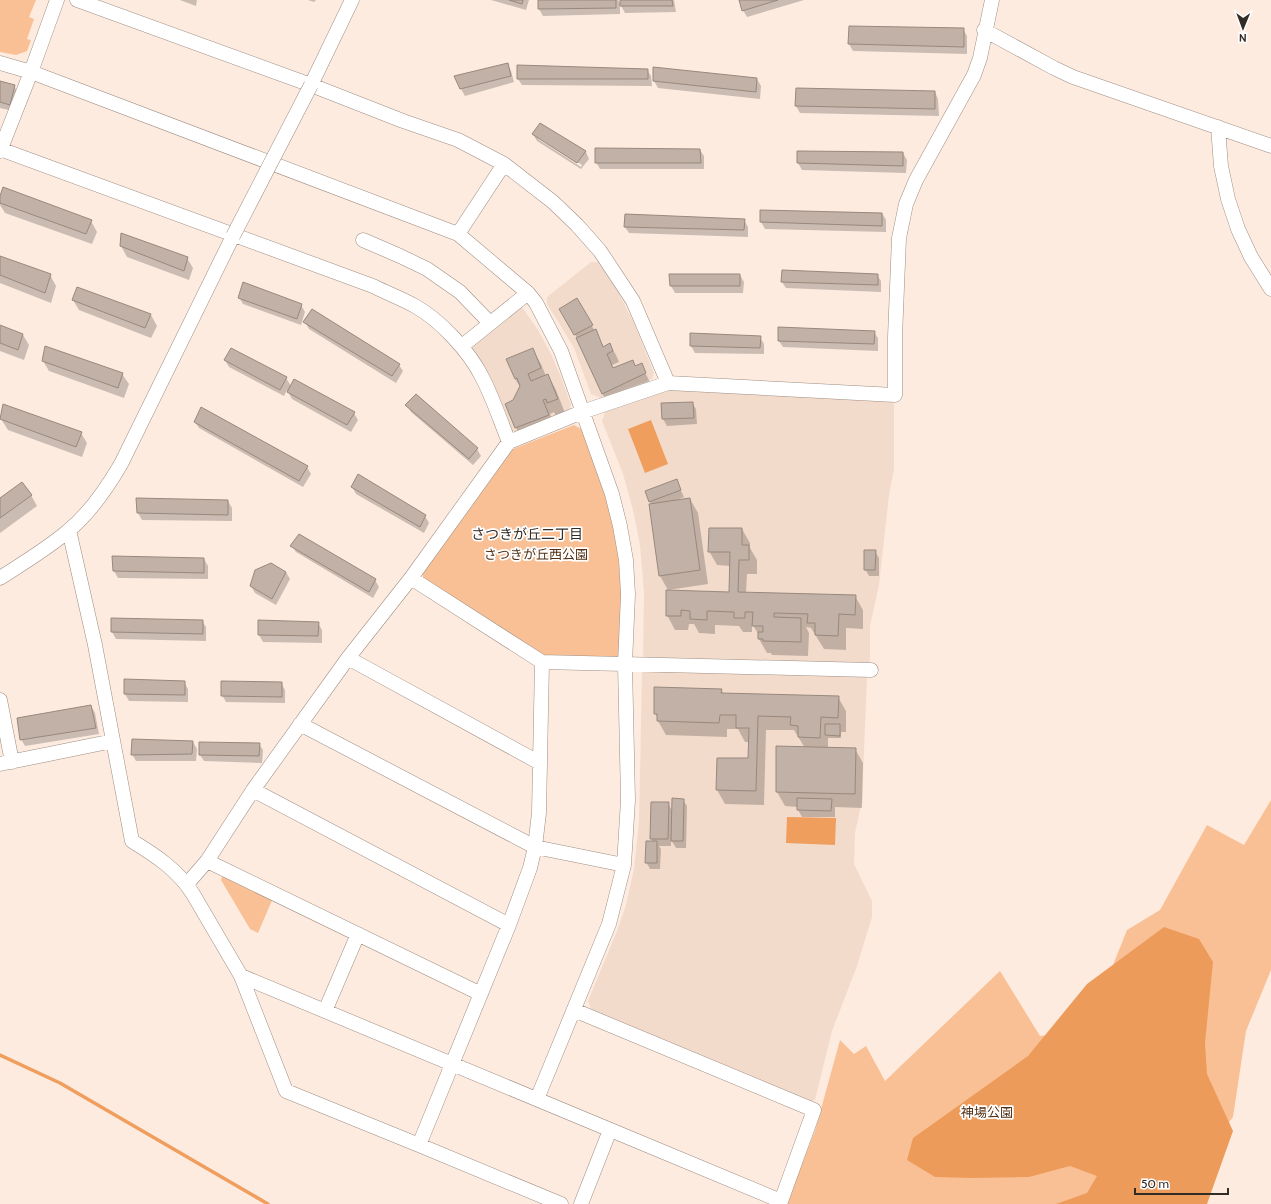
<svg xmlns="http://www.w3.org/2000/svg" width="1271" height="1204" font-family="Cabin,'Noto Sans JP',sans-serif">
	<rect width="100%" height="100%" fill="#fdebdf"/>
	<path fill="#f3dbcc" d="M591 262H598L617 290 634 323 654 373 652 379 601 398 591 394 574 348 559 323 547 304V297Z
		M516 307H522L538 330 551 354 561 377 571 405 568 411 516 432 511 430 472 350 471 342Z
		M664 390 890 398 894 404V469L889 495 879 585 870 626V661L867 665 648 661 643 657 644 592 640 545 633 510 623 474 602 421 605 412Z
		M644 669 865 674 867 678 862 801 855 833 854 864 872 901V917L857 966 832 1031 815 1100 808 1102 592 1011 588 1001 617 931 626 905 634 869 639 822 642 673Z"/>
	<path fill="#f9c095" d="M0 0H36L29 17 34 19 27 39 31 40 27 51 16 55 0 52Z
		M574 425 583 430 602 484 612 521 618 554 621 591V656L616 659 545 657 423 578V571L513 449Z
		M1271 800V970L1246 1031 1233 1117 1194 1168 1154 1204H786L815 1131 840 1040 854 1054 866 1046 885 1081 1000 971 1040 1036 1087 1030 1127 930 1160 910 1207 825 1244 845Z
		M223 874 273 898 258 933 250 929 221 880Z"/>
	<path fill="#ed9b5a" d="M1164 927 1199 939 1213 962 1205 1043 1207 1074 1233 1131 1207 1204H1056L1087 1193 1097 1176 1070 1166 1029 1177 971 1178 935 1177 907 1160 913 1138 1028 1056 1087 984Z"/>
	<path fill="#f09e5d" d="M651 420 668 464 645 473 628 429Z
		M787 817 836 818 835 845 786 843Z"/>
	<path fill="#0003" fill-rule="evenodd" d="M180 0H197L196 6Z
		M308 0H316L314 2Z
		M491 0H529L526 10Z
		M539 0H618L621 5V0H674L676 12 625 13 620 4V14L543 16 539 9Z
		M740 0H804L747 17 743 10Z
		M963 29 967 36V54L853 51 849 44Z
		M507 64 511 71 514 82 465 96 461 89Z
		M647 70 651 76 652 86 522 85 518 79Z
		M757 79 761 86 760 99 658 88 654 81Z
		M0 82 14 86 18 93 13 111 0 108Z
		M797 89 935 92 938 99 939 116 800 113 796 106Z
		M540 124 586 152 589 159 581 169 537 141 533 134ZM538 137 582 165 581 167 538 139Z
		M700 150 704 156V169H600L596 162Z
		M798 152 903 153 907 160 906 173 802 170 798 163Z
		M0 199 91 221 97 232 92 244 5 213 0 205Z
		M761 211 882 213 886 220V232L765 229 761 222Z
		M744 220 748 227V237L629 233 625 227Z
		M121 246 187 258 193 268 189 280 127 257Z
		M0 257 50 275 56 286 51 303 0 283Z
		M740 275 744 282 743 293H675L671 286Z
		M877 275 881 281V292L786 288 782 282Z
		M77 288 151 315 157 326 151 338 79 310 73 300Z
		M239 297 301 305 305 312 301 325 243 304Z
		M577 300 604 347 610 345 616 355 619 362 612 365 614 369 636 367 641 365 651 384 608 404 602 393 577 338 560 309Z
		M305 322 399 365 403 371 396 383 309 329Z
		M0 326 23 335 29 345 24 360 0 351Z
		M874 332 878 338V351L783 347 779 341Z
		M760 337 764 344V354L695 353 691 346Z
		M533 350 541 364 546 376 548 375 556 390 565 413 556 416 554 412 550 414 556 429 524 442 516 428 506 404 514 401 521 388 515 379 508 360Z
		M225 360 286 378 291 386 354 413 358 420 351 432 292 399 287 390 284 396 229 367Z
		M43 361 122 374 129 384 124 398 49 371Z
		M417 395 477 449 481 456 473 465 411 412 407 405Z
		M692 403 696 409 697 424 667 426 663 419Z
		M1 419 81 433 87 443 82 457 8 430Z
		M195 422 307 467 311 474 303 487 199 428Z
		M676 480 684 497 674 501 690 499 698 513 708 584 668 590 660 576 652 505 650 501Z
		M352 487 425 516 429 523 424 533 356 494Z
		M31 495 37 506 0 533V499Z
		M228 501 232 508V521L142 520 138 513Z
		M742 529 750 543V548L757 560V574H747L746 593 855 596 863 610V629L846 628V650L824 649 811 628 806 627 809 633 808 656 772 655 771 653H767L759 639V635L752 624V632H743L739 626 715 625V634L699 633 694 624H689L688 630H675L667 615V591L730 593 731 566 717 565 709 551Z
		M292 546 375 580 379 587 373 598 296 552Z
		M875 551 879 558V576H869L865 569Z
		M204 559 208 566V579L118 578 114 571Z
		M286 572 290 579 276 605 255 593 251 586Z
		M112 619 202 621 206 627V641L116 639 112 632Z
		M318 623 322 630V643L263 642 259 635Z
		M184 682 188 689V702L129 701 125 694Z
		M281 683 285 690V703L226 702 222 695Z
		M721 690 724 694 838 697 846 711V732H841V738H828V748L855 749 863 763 862 808 835 807V817H802L798 810V807L785 806 777 792V747L805 748 794 730H766L764 805 725 804 717 790 749 760 750 742H745L738 729H727V737L666 735 658 721V718L655 713Z
		M91 706 95 713 99 734 25 746 21 739Z
		M193 742 197 749 196 761H136L132 754Z
		M259 744 263 750 262 763 204 761 200 755Z
		M683 800 687 806 686 848H676L671 840V846H659L661 849 660 869H650L646 862 653 842 651 839 668 803 672 811Z"/>
	<g fill="none" stroke-linecap="round" stroke-linejoin="round">
		<path stroke="#f09e5d" stroke-width="3.5" d="M0 1055 60 1083 268 1204"/>
	</g>
	<path fill="#c2b1a6" stroke="#98887d" d="M509 0H523L522 4Z
		M538 0H616V8L538 9Z
		M620 0H672L673 6H620Z
		M739 0H778L742 11Z
		M849 26 964 28V47L848 44Z
		M508 63 511 76 460 89 454 76Z
		M517 65 648 69V79H517Z
		M653 67 757 78 756 92 653 81Z
		M0 81 15 85 10 105 0 102Z
		M796 88 935 91V109L795 106Z
		M540 123 586 151 577 163 532 134Z
		M595 148 700 149 701 163H595Z
		M797 151 903 152V166L797 163Z
		M3 187 92 220 86 234 0 203V196Z
		M760 210 882 213V226L760 222Z
		M625 214 745 219 744 230 624 227Z
		M121 233 188 257 184 271 120 246Z
		M0 256 51 274 45 293 0 275Z
		M782 270 878 274V285L781 282Z
		M669 274H740V286H670Z
		M243 282 302 304 297 319 238 298Z
		M77 287 151 314 145 328 72 300Z
		M577 298 593 325 574 335 559 309Z
		M312 309 400 364 392 376 303 322Z
		M0 325 23 334 18 350 0 343Z
		M778 327 875 331 874 344 778 341Z
		M596 329 603 347 610 343 613 351 607 354 613 368 633 360 635 366 642 363 646 373 602 394 576 338Z
		M690 333 761 336 760 348 690 346Z
		M45 346 123 373 118 388 42 361Z
		M231 348 287 377 280 390 224 360Z
		M533 348 541 368 528 374 531 381 548 374 558 399 547 403 546 399 543 400 549 415 515 428 505 404 513 400 520 386 517 378 515 379 506 359Z
		M294 379 355 412 347 425 287 392Z
		M416 394 478 448 469 459 405 405Z
		M693 402 694 418 662 419 661 403Z
		M3 404 82 432 76 447 0 419Z
		M201 407 308 466 299 481 194 422Z
		M358 474 426 515 420 527 351 487Z
		M677 479 681 490 649 502 645 491Z
		M22 482 32 495 0 518V498Z
		M136 498 228 500V515L137 513Z
		M690 498 700 570 659 576 649 504Z
		M709 528H742V545H749V560H739L738 592 856 595 855 615 839 614 838 636 815 635V623H807L808 614 774 613V617L801 618V642L763 641V639H758V632H763V626H752L753 612H745V618H734V612L707 611V620L690 619V611L681 610V616H666V590L729 592 730 552H708Z
		M299 534 376 579 369 592 290 546Z
		M864 550H876L875 570H864Z
		M112 556 204 558V573L113 571Z
		M271 563 286 572 272 599 250 586 255 570Z
		M111 618 203 620V634L111 632Z
		M258 620 319 622 318 636 258 635Z
		M124 679 185 681V695L124 694Z
		M221 681 282 682V697L221 696Z
		M654 687 722 689 721 693 839 696 838 718 821 717 820 738 798 737V726L790 725 791 717 758 716 756 791 716 790 717 758H748L749 728H736V715H720L719 723 657 721V714H654Z
		M91 705 96 728 20 740 17 718Z
		M825 724H840V736L825 735Z
		M132 739 193 741 192 754 131 755Z
		M199 742 260 743 259 756 199 755Z
		M776 746 856 748 855 794 776 792Z
		M672 798 684 799 683 841H671Z
		M797 798 832 799 831 811 797 810Z
		M651 802H669L668 839H650Z
		M646 841H657V863H645Z"/>
	<g fill="none" stroke-linecap="round" stroke-linejoin="round">
		<g stroke="#9e8e83" stroke-width="15">
			<path id="minor" d="M77 0 311 85 403 121 458 140 504 164 553 202 577 225 600 251 633 301 668 383
				M984 30 1054 68 1073 77 1271 146
				M0 63 31 72 458 234 528 293 536 303 561 351 612 494 620 526 626 560 628 594 625 664 628 800 624 865 609 924 537 1099
				M311 85 352 0
				M1218 127 1221 166 1228 199 1238 229 1251 257 1271 289
				M0 149 373 286C387 293 402 299 415 306 440 320 469 351 482 377 493 398 500 420 509 442
				M0 151 31 72 57 0
				M458 234 504 164
				M363 240 400 256 427 269 460 292 490 323
				M462 346 528 293
				M69 530 95 645 132 841C155 855 178 870 193 894L241 976 286 1091 419 1145 561 1204
				M0 578C23 563 47 549 68 531 90 513 107 488 121 464L233 236
				M411 578 542 662 871 670
				M348 658 540 763
				M0 700 12 762
				M300 724 535 847 624 865
				M0 764 113 741
				M253 790 509 925
				M207 861 481 994
				M187 884 207 861 253 790 348 658 411 578 509 442 582 412 668 383 895 395V337L899 238 906 204 916 180 974 75 980 58 992 0
				M241 976 781 1201
				M574 1010 814 1110 780 1204
				M325 1011 358 934
				M419 1145 509 925 530 868 535 847 539 813 542 662
				M581 1204 610 1130"/>
		</g>
		<use href="#minor" stroke="#fff" stroke-width="14"/>
		<g stroke="#9e8e83" stroke-width="15" stroke-linecap="butt">
			<path id="minor-bridge" d="M233 236 311 85"/>
		</g>
		<use href="#minor-bridge" stroke="#fff" stroke-width="14"/>
	</g>
	<g text-anchor="middle" stroke-width="3.5" stroke-linejoin="round" paint-order="stroke">
		<g font-size="13" fill="#513015" stroke="#fff">
			<text x="536" y="559">さつきが丘西公園</text>
			<text x="987" y="1117">神場公園</text>
		</g>
		<g font-size="14" fill="#322c27" stroke="#fff">
			<text x="527" y="539">さつきが丘二丁目</text>
		</g>
	</g>
	<g transform="translate(1243 28) rotate(181)" stroke="#ffffff" stroke-width="3" paint-order="stroke">
	<path d="M0-3L7 15L0 10L-7 15Z" fill="#322c27"/>
	<text y="-6" font-size="11" font-weight="bold" text-anchor="middle" fill="#322c27">N</text>
	</g>
	<path d="M1135 1188v6h93v-6" fill="none" stroke="#322c27" stroke-width="2"/>
	<text x="1141" y="1188" font-size="12" fill="#322c27" stroke="#ffffff" stroke-width="3" paint-order="stroke">50 m</text>
</svg>
